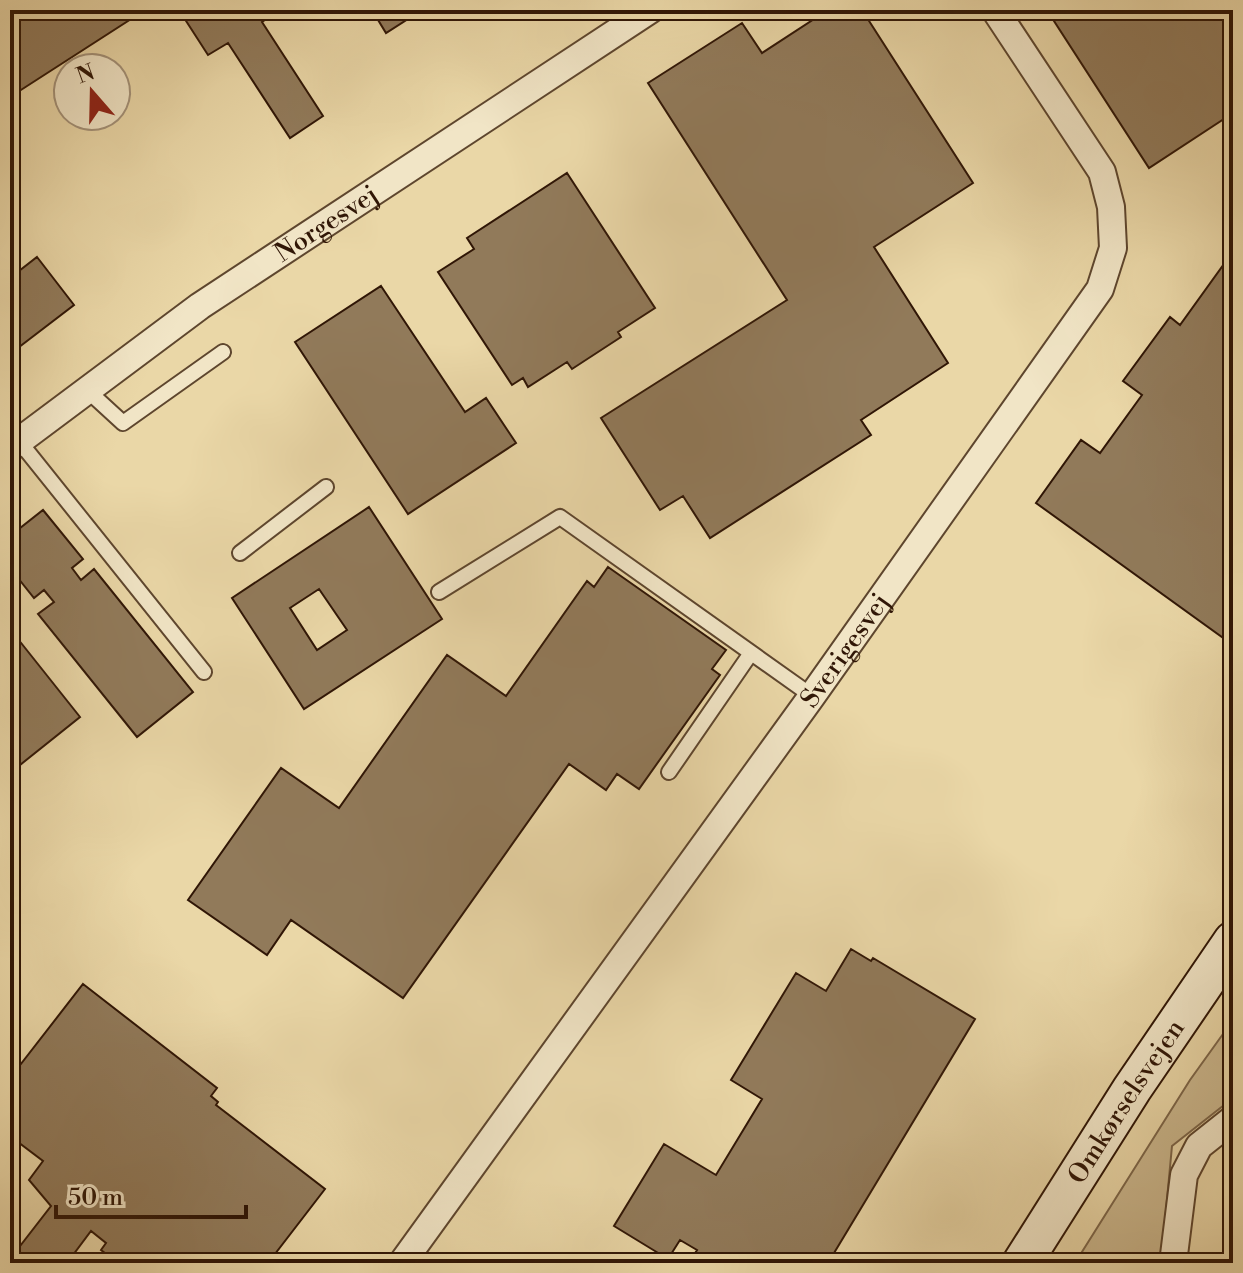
<svg xmlns="http://www.w3.org/2000/svg" width="1243" height="1273" font-family="'Libre Bodoni',serif">
	<rect width="100%" height="100%" fill="#ead7a7"/>
	<filter id="stains"><feTurbulence type="fractalNoise" baseFrequency=".0025" numOctaves="4"/><feColorMatrix values="0 0 0 0 .2 0 0 0 0 .09 0 0 0 0 .02 0 0 0 .5 -.17"/></filter>
	<radialGradient id="worn" r=".72"><stop offset=".6" stop-color="#630" stop-opacity="0"/><stop offset="1" stop-color="#630" stop-opacity=".3"/></radialGradient>
	<path fill="#cab68c" stroke="#7d6649" stroke-width="2" d="M1233 1020V1098L1172 1146 1161 1263H1075L1190 1080Z"/>
	<path fill="#917a5a" stroke="#301606" stroke-width="2" fill-rule="evenodd" d="M10 10H145L10 97Z
		M179 10H279L262 22 323 116 290 138 228 43 208 55Z
		M372 10H422L386 33Z
		M828 10H862L973 183 874 247 948 363 861 420 871 435 710 538 683 496 660 510 601 418 787 300 648 83 742 23 762 53Z
		M1071 10H1233V113L1149 168 1054 21Z
		M567 173 655 308 618 332 621 337 572 369 567 362 528 387 523 378 512 385 438 272 474 249 467 238Z
		M37 257 74 305 10 354V278Z
		M1224 264 1233 271V545L1231 548 1233 550V645L1036 503 1081 440 1100 453 1142 395 1123 381 1170 317 1180 325Z
		M381 286 465 412 486 398 516 443 408 514 295 342Z
		M369 507 442 619 304 709 232 598ZM319 589 347 630 317 650 290 608Z
		M43 510 83 559 72 568 81 580 94 569 193 692 137 737 38 614 54 602 44 590 34 598 10 568V536Z
		M608 567 726 650 712 669 720 675 639 789 617 774 606 790 569 764 403 998 291 920 267 955 188 900 281 768 339 808 447 655 506 696 587 581 594 587Z
		M10 629 80 717 20 765 10 752Z
		M851 949 871 961 873 958 975 1019 828 1263H689L697 1250 680 1240 668 1259 614 1226 664 1144 716 1175 762 1099 731 1080 796 973 826 991Z
		M83 984 217 1088 211 1096 218 1102 216 1105 325 1189 268 1263H118L101 1250 106 1243 91 1231 67 1263H10V1259L51 1206 29 1180 43 1161 10 1136V1078Z
		M1227 1222 1233 1223V1263H1230L1233 1239 1224 1237Z"/>
	<g fill="none" stroke-linecap="round" stroke-linejoin="round">
		<g stroke="#5e462e" stroke-width="18">
			<path id="lane" d="M87 390 123 423 223 352
				M19 441 204 672
				M240 553 326 487
				M439 592 560 517 812 696
				M669 772 751 653"/>
		</g>
		<g stroke="#5e462e" stroke-width="30">
			<g id="street">
				<path id="s1" d="M10 448 200 306 650 10"/>
				<path id="s2" d="M402 1263 812 696 1100 289 1113 248 1111 207 1102 172 995 10"/>
				<path d="M1173 1263 1184 1175 1199 1146 1233 1119"/>
			</g>
		</g>
		<g stroke="#301606" stroke-width="42">
			<g id="secondary">
				<path id="s3" d="M1022 1263 1132 1089 1233 941"/>
			</g>
		</g>
		<use href="#lane" stroke="#f1e5c6" stroke-width="14"/>
		<use href="#street" stroke="#f1e5c6" stroke-width="26"/>
		<use href="#secondary" stroke="#f1e5c6" stroke-width="38"/>
	</g>
	<g text-anchor="middle" stroke-width="6" stroke-linejoin="round" paint-order="stroke">
		<g font-size="26" fill="#301606" stroke="#f1e5c6">
			<text dy="9" stroke="none"><textPath href="#s1" startOffset="388">Norgesvej</textPath></text>
			<text dy="9" stroke="none"><textPath href="#s2" startOffset="756">Sverigesvej</textPath></text>
			<text dy="9" stroke="none"><textPath href="#s3" startOffset="192">Omkørselsvejen</textPath></text>
		</g>
	</g>
	<rect width="1243" height="1273" fill="none" stroke="#ead7a7" stroke-width="40"/>
	<rect x="12" y="12" width="1219" height="1249" fill="none" stroke="#301606" stroke-width="4"/>
	<rect x="20" y="20" width="1203" height="1233" fill="none" stroke="#301606" stroke-width="2"/>
	<g transform="translate(92 92) rotate(340)"><circle r="38" fill="#f1e5c6" stroke="#a49279" stroke-width="2"/>
	<path d="M0-6L14 30L0 20L-14 30Z" fill="#8f2418"/>
	<text y="-12" font-size="22" font-weight="bold" text-anchor="middle" fill="#301606">N</text>
	</g>
	<path d="M56 1205v12h190v-12" fill="none" stroke="#301606" stroke-width="4"/>
	<text x="68" y="1205" font-size="24" fill="#301606" stroke="#f1e5c6" stroke-width="6" paint-order="stroke">50 m</text>
	<rect width="100%" height="100%" filter="url(#stains)"/>
	<rect width="100%" height="100%" fill="url(#worn)"/>
</svg>
